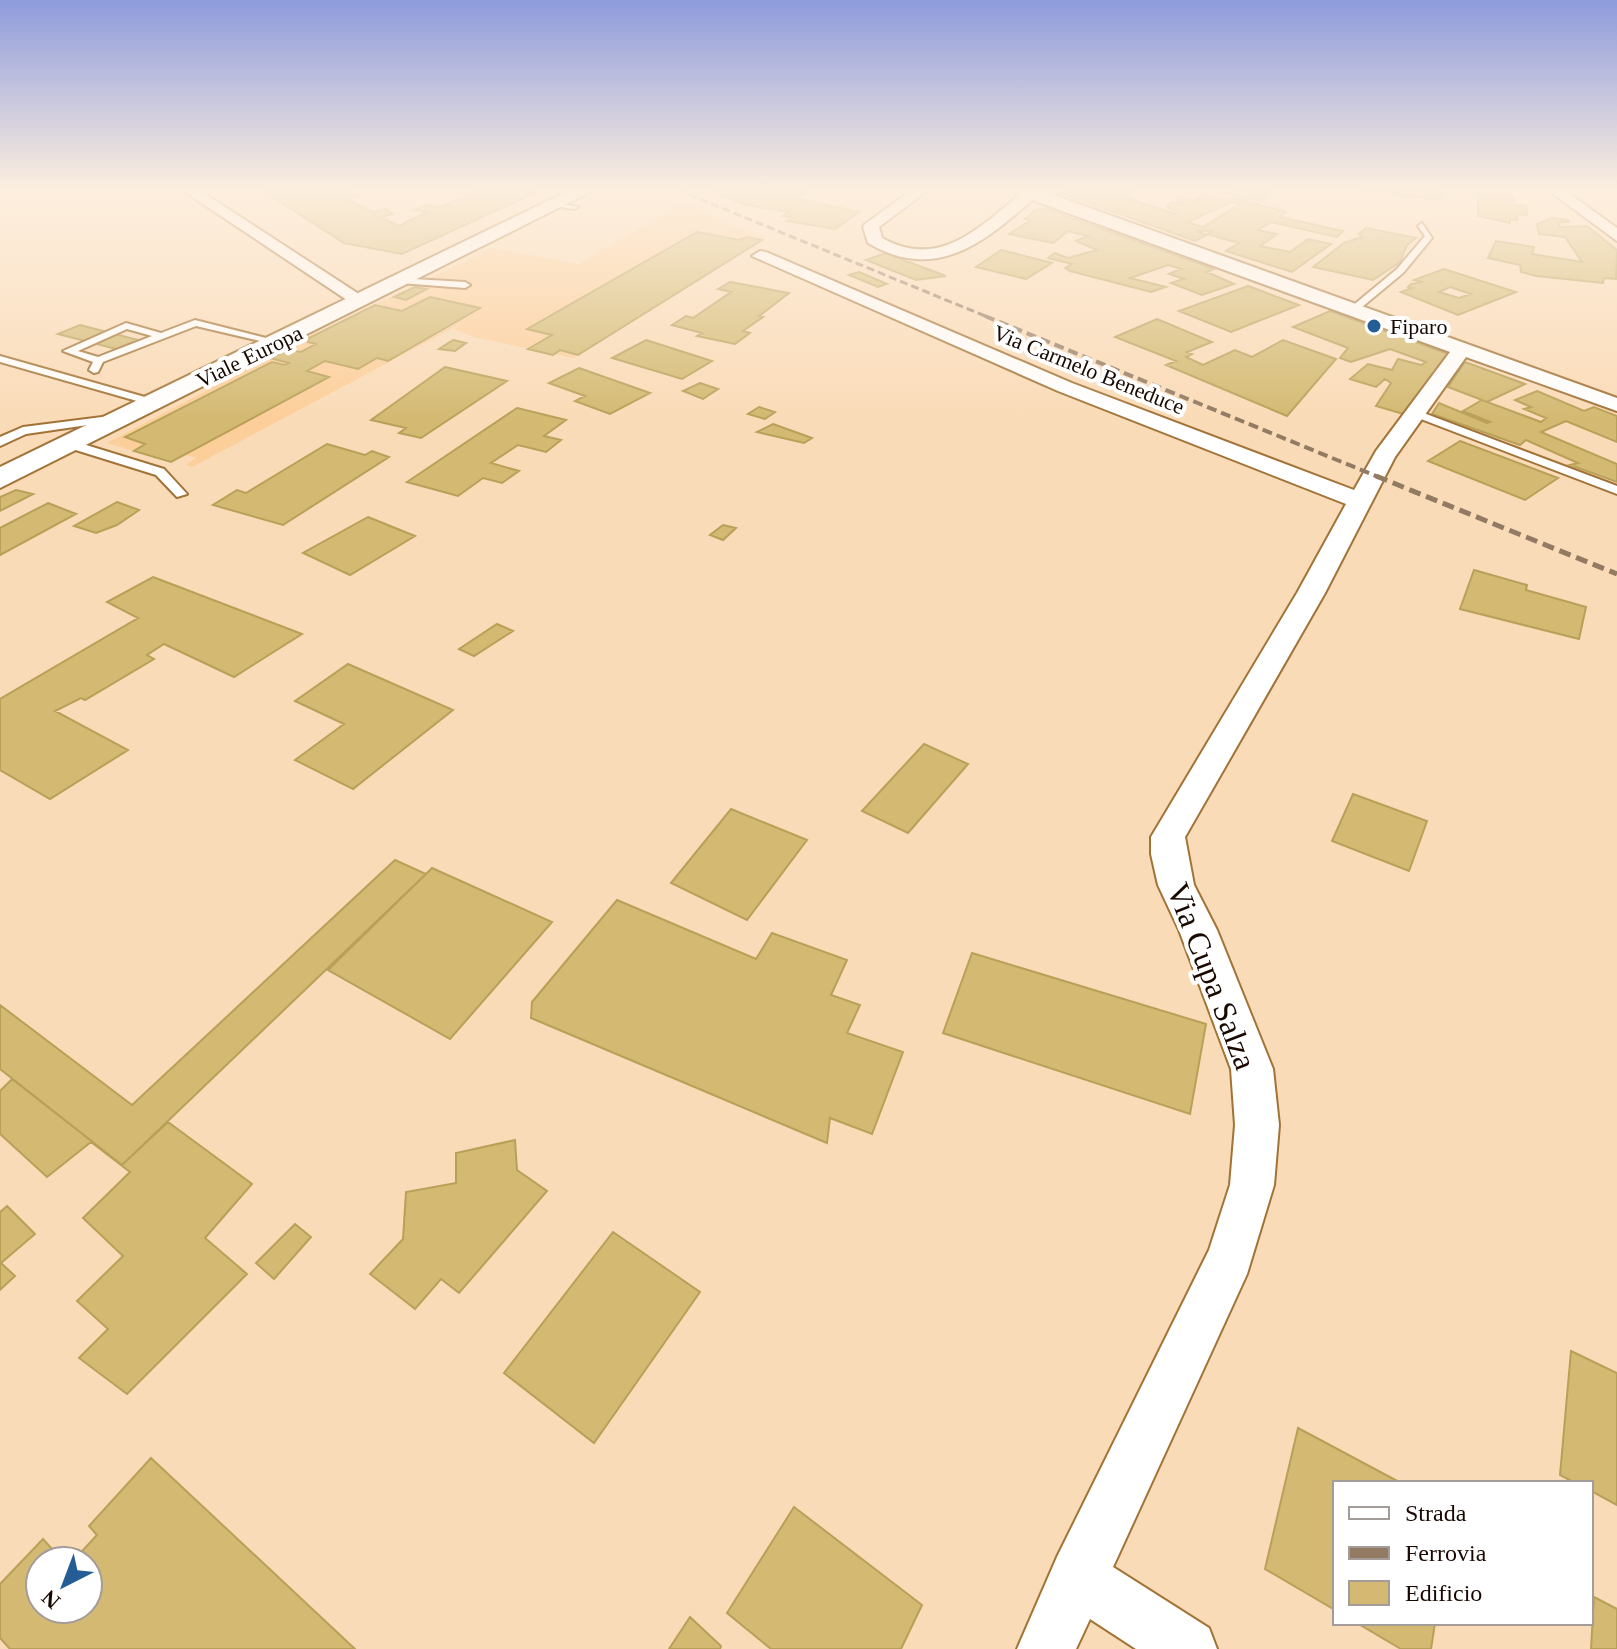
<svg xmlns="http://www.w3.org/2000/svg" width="1617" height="1649" font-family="'Times New Roman',serif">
	<rect width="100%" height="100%" fill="#fadbb7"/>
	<path fill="#fcce99" d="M683 203 764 239 573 358 474 337 454 329 468 320 192 467 186 465 196 458 186 455 171 462 107 443 306 338 492 248 578 264Z"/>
	<path fill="#d3b971" stroke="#b9a058" stroke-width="2" fill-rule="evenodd" d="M262 190 354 191 361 195 347 199 373 212 386 209 393 214 380 217 399 226 427 212 415 210 426 205 440 207 477 191 469 190H541L402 254 344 243Z
		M711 190H813L795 198 859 212 835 229 787 221 793 218 783 216 789 212 743 204Z
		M1066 190H1138L1127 198 1176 214 1179 212 1167 207 1172 202 1187 206 1177 201 1181 197 1195 201 1203 194 1232 202 1187 222 1203 227 1240 204 1229 201 1234 198 1286 212 1280 217 1343 231 1337 237 1271 222 1258 230 1277 234 1260 246 1290 252 1308 239 1331 244 1292 272 1226 251 1239 243 1207 234 1214 231H1196L1207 235 1195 241 1061 193Z
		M1229 190H1266L1273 191 1261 201 1226 193Z
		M1445 190 1441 200 1357 190Z
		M1478 193 1513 197 1514 205 1526 206 1527 215 1516 214 1517 220 1510 219V223L1478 216Z
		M1046 209 1214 269 1207 272 1234 284 1202 295 1171 283 1184 279 1169 274 1181 269 1168 265 1130 278 1166 287 1151 292 1070 271 1065 268 1072 264 1048 258 1055 253 1068 258 1097 250 1076 241 1088 236 1068 231 1053 243 1009 234 1031 220 1025 219 1036 210Z
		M1552 218 1568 220 1569 222H1560L1559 227 1587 226 1617 250 1616 279 1604 278 1603 283 1536 276 1521 272 1520 265 1488 258 1496 241 1534 247 1532 254 1582 262 1565 237 1539 234 1537 224Z
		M1366 228 1416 238 1407 245 1400 262 1373 280 1313 267 1344 243 1362 237 1359 234Z
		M697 232 739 240 747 237 762 240 578 355 560 350 553 355 528 349 552 335 527 329Z
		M1001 250 1052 263 1026 279 976 267Z
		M886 253 906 261 946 276 916 280 866 260Z
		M1444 269 1516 292 1458 315 1401 292 1412 288 1408 287 1411 284 1423 282 1414 280ZM1450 287 1471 294 1459 298 1439 292Z
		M859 272 887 284 878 287 849 275Z
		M730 282 789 293 759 316 763 317 743 331 750 333 735 344 697 336 702 333 672 325 686 316 693 318 731 292 718 289Z
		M1248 286 1299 305 1231 332 1179 311Z
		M415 287 427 289 406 300 394 297Z
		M430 297 480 308 388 361 377 358 358 369 325 361 307 371 329 377 171 462 134 451 145 444 125 437 272 362 285 365 289 363 270 358 289 350 301 352 316 344 308 342 309 338 375 305 402 311Z
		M1330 311 1451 355 1407 415 1376 406 1391 383 1385 379 1376 387 1350 379 1368 364 1392 370 1398 359 1421 365 1426 362 1390 349 1351 362 1340 358 1348 348 1293 327Z
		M1157 319 1212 342 1187 352 1192 354 1186 357 1203 365 1235 350 1252 357 1283 340 1336 359 1287 416 1166 365 1176 361 1115 337Z
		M80 325 138 340 116 349 58 334Z
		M453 340 466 343 455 351 439 349Z
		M646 340 712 361 682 379 612 358Z
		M1465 362 1525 384 1487 402 1448 387Z
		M445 367 507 381 421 438 399 433 406 428 371 420Z
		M579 368 650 393 610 414 575 401 585 396 549 383Z
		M700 383 718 389 703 399 683 391Z
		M1537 391 1584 411 1594 407 1617 416V442L1566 421 1541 432 1617 464V482L1570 465 1578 463 1526 440 1520 445 1432 414 1439 403 1487 423 1490 422 1463 411 1482 400 1541 422 1546 418 1524 409 1531 407 1515 400Z
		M759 407 775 412 765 419 748 414Z
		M517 408 566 420 544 436 561 440 546 452 518 445 491 463 519 471 502 483 483 478 458 496 407 482Z
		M773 424 812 438 804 443 757 432Z
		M1460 441 1558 478 1525 500 1428 461Z
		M327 444 365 455 372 451 389 457 283 525 213 505 237 490 246 493Z
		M16 490 33 494 0 511V497Z
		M117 502 139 510 117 525 96 533 74 526Z
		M48 503 76 514 0 555V528Z
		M368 517 415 536 350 575 303 553Z
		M723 525 736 528 723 540 710 535Z
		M1474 570 1527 585 1526 590 1586 607 1579 639 1460 609Z
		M153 577 302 634 234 677 164 644 147 655 154 659 85 700 81 698 55 711 128 750 50 799 0 770V699L138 618 107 602Z
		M497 624 513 631 474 656 459 649Z
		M348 664 453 710 353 789 295 760 344 724 295 701Z
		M924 744 968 764 908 833 862 811Z
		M1353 794 1427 821 1409 871 1332 841Z
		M731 809 807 840 747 920 671 883Z
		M395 860 426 874 122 1165 0 1069V1005L132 1105Z
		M432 868 552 922 450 1039 328 970Z
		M617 900 756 959 772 933 847 960 831 995 860 1005 847 1033 903 1052 872 1134 830 1118 827 1143 531 1018 532 1002Z
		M972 953 1206 1024 1190 1114 943 1033Z
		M12 1079 122 1165 168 1122 252 1184 205 1238 247 1274 127 1394 79 1358 108 1329 77 1301 123 1256 83 1218 130 1172 91 1142 47 1177 0 1134V1091Z
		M515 1140 517 1170 547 1191 459 1293 441 1279 415 1309 370 1274 403 1239 406 1192 456 1183V1153Z
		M7 1206 35 1234 1 1263 15 1276 0 1290V1212Z
		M295 1224 311 1237 274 1279 256 1263Z
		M613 1232 700 1292 594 1443 504 1373Z
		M1571 1351 1617 1373V1505L1591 1491V1483H1575L1560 1475Z
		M1298 1428 1401 1483H1335V1610L1265 1569Z
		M151 1458 355 1649H10L0 1638V1584L43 1539 63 1561H40V1609H88V1561H73L97 1535 89 1526Z
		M794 1507 922 1605 901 1649H771L727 1613Z
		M1594 1597 1617 1609V1649H1591Z
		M690 1617 721 1646 720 1649H669Z
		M1357 1623H1435L1431 1649H1401Z"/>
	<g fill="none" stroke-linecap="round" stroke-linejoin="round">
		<g stroke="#a27337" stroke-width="4">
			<path id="service" d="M552 202 578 207 574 209 555 206Z
				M1422 223 1432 238 1403 273 1356 312H1350V308L1397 269 1425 236 1418 226Z
				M397 278 465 282 470 285 465 288 400 283Z
				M195 320 282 342 277 345 196 326 103 362 98 372 94 373 89 370 93 362 63 351 126 323 161 333ZM127 329 152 336 98 357 78 351Z
				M0 356 159 401 161 403 151 405 0 362Z
				M1413 412H1421L1617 486V494L1413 416Z
				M118 415 124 418 122 420 26 434 0 446V437L23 427Z
				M70 440 164 469 187 494 177 497 156 475 66 447 64 444Z"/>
		</g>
		<g stroke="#a27337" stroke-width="4">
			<path id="minor" d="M182 190H199L368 300 365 304H353Z
				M912 190H928L879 227 882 238C938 269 976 231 1019 195L1012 190H1040L1617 398V411L1466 357 1395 457 1325 593 1185 837 1194 885 1217 930 1273 1069 1279 1125 1274 1185 1247 1274 1113 1567 1209 1628 1217 1649H1136L1090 1619 1076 1649H1017L1057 1557 1209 1250 1230 1185 1235 1125 1231 1069 1179 930 1158 885 1151 854V837L1297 593 1346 504 1058 391 752 256 760 251 766 252 1072 383 1354 490 1376 451 1450 352 1032 200C982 245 934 282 868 243L863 227 865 224Z
				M1548 190H1564L1617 228V241Z"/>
		</g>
		<g stroke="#a27337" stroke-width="4">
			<path id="tertiary" d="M570 190H594L0 488V467Z"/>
		</g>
		<use href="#service" fill="#fff" fill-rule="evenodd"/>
		<use href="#minor" fill="#fff" fill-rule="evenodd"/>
		<use href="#tertiary" fill="#fff" fill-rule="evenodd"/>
		<path stroke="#927a63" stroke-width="3" stroke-dasharray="8 4" stroke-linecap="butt" d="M678 190 990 318"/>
		<path stroke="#927a63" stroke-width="4" stroke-dasharray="10 5" stroke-linecap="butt" d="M985 316 1381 478"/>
		<path stroke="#927a63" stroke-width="5" stroke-dasharray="12 6" stroke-linecap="butt" d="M1376 476 1617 574"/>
	</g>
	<linearGradient id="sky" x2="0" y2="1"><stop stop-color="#8e9bdc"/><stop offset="0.45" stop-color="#fdefdf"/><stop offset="1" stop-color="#fdefdf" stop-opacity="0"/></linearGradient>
	<rect width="1617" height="420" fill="url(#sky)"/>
	<circle fill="#255e96" stroke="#fff" stroke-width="3" cx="1374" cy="326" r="8"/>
	<g text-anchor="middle" stroke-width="8" stroke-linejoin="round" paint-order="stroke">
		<g font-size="22" fill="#190800" stroke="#fff" text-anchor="start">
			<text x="1390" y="334">Fiparo</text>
		</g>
		<g font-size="22" fill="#190800" stroke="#fff">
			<text transform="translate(249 356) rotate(-26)" y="8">Viale Europa</text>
			<text transform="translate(1089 369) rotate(22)" y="8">Via Carmelo Beneduce</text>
		</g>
		<g font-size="32" fill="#190800" stroke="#fff">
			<text transform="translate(1212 976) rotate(69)" y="11">Via Cupa Salza</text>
		</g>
	</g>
	<rect x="1333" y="1481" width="260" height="144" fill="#ffffff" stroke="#a39c99" stroke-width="2"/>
	<rect x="1349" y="1507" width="40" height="12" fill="#ffffff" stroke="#a39c99" stroke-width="2"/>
	<text x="1405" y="1521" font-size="24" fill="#190800">Strada</text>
	<rect x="1349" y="1547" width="40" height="12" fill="#927a63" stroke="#a39c99" stroke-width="2"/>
	<text x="1405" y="1561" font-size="24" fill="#190800">Ferrovia</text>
	<rect x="1349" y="1581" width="40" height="24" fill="#d3b971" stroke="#a39c99" stroke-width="2"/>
	<text x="1405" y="1601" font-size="24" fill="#190800">Edificio</text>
	<g transform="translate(64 1585) rotate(222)"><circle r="38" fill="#ffffff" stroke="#a39c99" stroke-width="2"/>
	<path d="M0-6L14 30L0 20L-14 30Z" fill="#255e96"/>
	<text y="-12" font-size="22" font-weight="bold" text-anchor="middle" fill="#190800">N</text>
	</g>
</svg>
